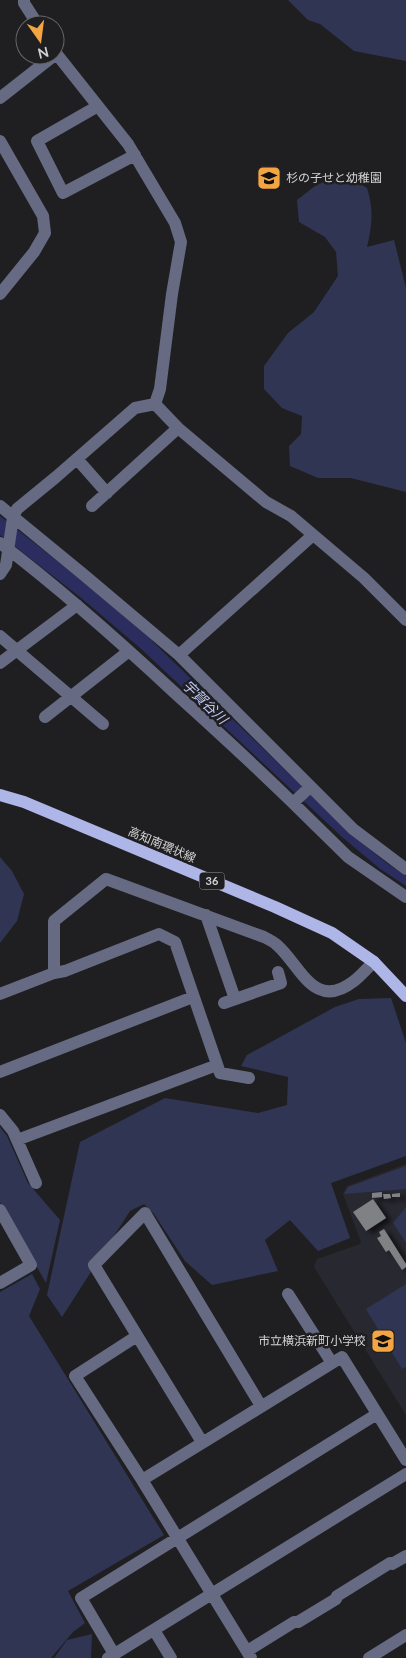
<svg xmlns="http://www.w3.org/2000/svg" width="406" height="1658" font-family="Lato,'Noto Sans JP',sans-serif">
	<defs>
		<filter id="shadow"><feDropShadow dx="5.5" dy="3" stdDeviation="2.5" flood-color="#0009"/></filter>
	</defs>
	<rect width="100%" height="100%" fill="#1f1f22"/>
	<path fill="#282830" d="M406 1164V1415L314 1267 317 1259 360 1244 361 1242 343 1194 347 1186Z"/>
	<path fill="#313554" d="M288 0H406V61L354 51 320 24 308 20Z
		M332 178 352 179 367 188C374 209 372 226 367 247L394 240 406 288V492L351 478H318L290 466 289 446 301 434 302 416 282 408 264 389V366L288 333 314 312 338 276 336 252 325 237 299 222 297 200 315 186Z
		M0 857 12 871 24 894 17 921 0 943Z
		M391 998 406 1043V1156L331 1183 350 1238 318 1251 290 1220 265 1240 278 1271 212 1285 185 1261 154 1214 144 1204 130 1211 62 1317 47 1295 80 1142 165 1098 258 1113 287 1105 288 1077 241 1066 247 1055 335 1007 359 999Z
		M0 1127 7 1136 28 1183 60 1220 46 1283 0 1202Z
		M406 1166V1189L344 1194 348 1187Z
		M406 1207V1243L393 1223Z
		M32 1274 40 1289 29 1316 164 1535 68 1591 85 1623 73 1632 51 1658H0V1292Z
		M406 1284V1367L402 1369 366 1309Z
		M92 1634 91 1658H54L67 1640Z"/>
	<path fill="#2a2d5d" d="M0 516 89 586 148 637 350 833 384 861 406 876V886L379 868 342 837 140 648 80 597 0 535Z"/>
	<path fill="#808184" filter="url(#shadow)" d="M382 1192V1197L372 1198V1193Z
		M400 1193V1197H392V1194Z
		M383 1194H390L391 1198 384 1199Z
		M373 1199 386 1218 366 1231 353 1212Z
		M384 1229 406 1264V1267L402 1270 389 1250 386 1252 377 1238 381 1236 379 1232Z"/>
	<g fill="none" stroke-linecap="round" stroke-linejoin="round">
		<path stroke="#666a82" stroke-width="12" d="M24 0V3L38 25
			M55 52 128 144 175 223 181 242 172 294 160 389 155 404
			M0 98 56 54
			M98 106 37 141 63 193 135 155
			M0 141 43 216 45 233 34 252 0 294
			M155 404 178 428 266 502 291 516 364 578 406 620
			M77 459 107 493
			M0 506 84 575 179 655 353 829 406 869
			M92 506 178 428
			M0 543C62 590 119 641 176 694 216 730 255 766 293 803L310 787
			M0 574 6 565 13 517 17 509 56 477 135 408 155 404
			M0 636 103 724
			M179 655 313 535
			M0 663 77 605
			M45 717 129 651
			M293 803 348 857 406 897
			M206 915 235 999
			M54 973V921L106 879 264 937C268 939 274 942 277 945 301 966 314 1012 354 981 361 976 367 968 374 962
			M0 994 54 973 65 971 159 934 175 942 220 1073 249 1078
			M224 1003 281 983 278 972
			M0 1072 193 997
			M0 1115 13 1131 36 1183
			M17 1140 217 1065
			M0 1210 31 1265 0 1283
			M288 1294 332 1363
			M137 1336 75 1376 142 1480 251 1658
			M202 1442 94 1265 145 1213 261 1406
			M142 1480 342 1357 406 1460
			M154 1630 171 1658
			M247 1651 294 1622H298L336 1599 337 1596 390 1563 392 1564 406 1556
			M114 1654 81 1598 377 1414
			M108 1658 406 1474
			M369 1658 406 1635"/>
		<path stroke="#aeb5e7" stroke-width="12" d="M0 795 24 802 275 907 332 933 374 962 406 996"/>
	</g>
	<defs>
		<g id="school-square" transform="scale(1.25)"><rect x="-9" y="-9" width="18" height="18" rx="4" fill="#f3a443" stroke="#1f1f22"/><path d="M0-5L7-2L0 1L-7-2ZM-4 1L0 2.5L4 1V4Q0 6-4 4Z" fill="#111"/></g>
	</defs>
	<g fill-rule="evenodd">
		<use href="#school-square" x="269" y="178"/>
		<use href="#school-square" x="383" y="1341"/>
	</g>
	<g text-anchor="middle" stroke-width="5" stroke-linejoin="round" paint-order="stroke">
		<rect fill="#1f1f22" stroke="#9d9d9f" stroke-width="1" x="199.5" y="872.5" width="25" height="17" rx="4"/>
		<g font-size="11" font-weight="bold" fill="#d3d3d4">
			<text x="212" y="885">36</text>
		</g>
		<g font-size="12" fill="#d3d3d4" stroke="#1f1f22" text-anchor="start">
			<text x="286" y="182">杉の子せと幼稚園</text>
			<text x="366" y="1345" text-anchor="end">市立横浜新町小学校</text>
		</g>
		<g font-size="12" fill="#d3d3d4" stroke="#1f1f22">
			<text transform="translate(162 845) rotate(23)" y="4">高知南環状線</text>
		</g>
		<g font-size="14" font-style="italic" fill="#bdc5f5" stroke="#1f1f22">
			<text transform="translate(205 702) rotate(44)" y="5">宇賀谷川</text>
		</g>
	</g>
	<g transform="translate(40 40) rotate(166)"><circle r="24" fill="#1f1f22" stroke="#676769"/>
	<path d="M0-4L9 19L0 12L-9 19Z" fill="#f3a443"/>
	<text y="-8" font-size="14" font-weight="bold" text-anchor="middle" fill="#d3d3d4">N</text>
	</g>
</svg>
